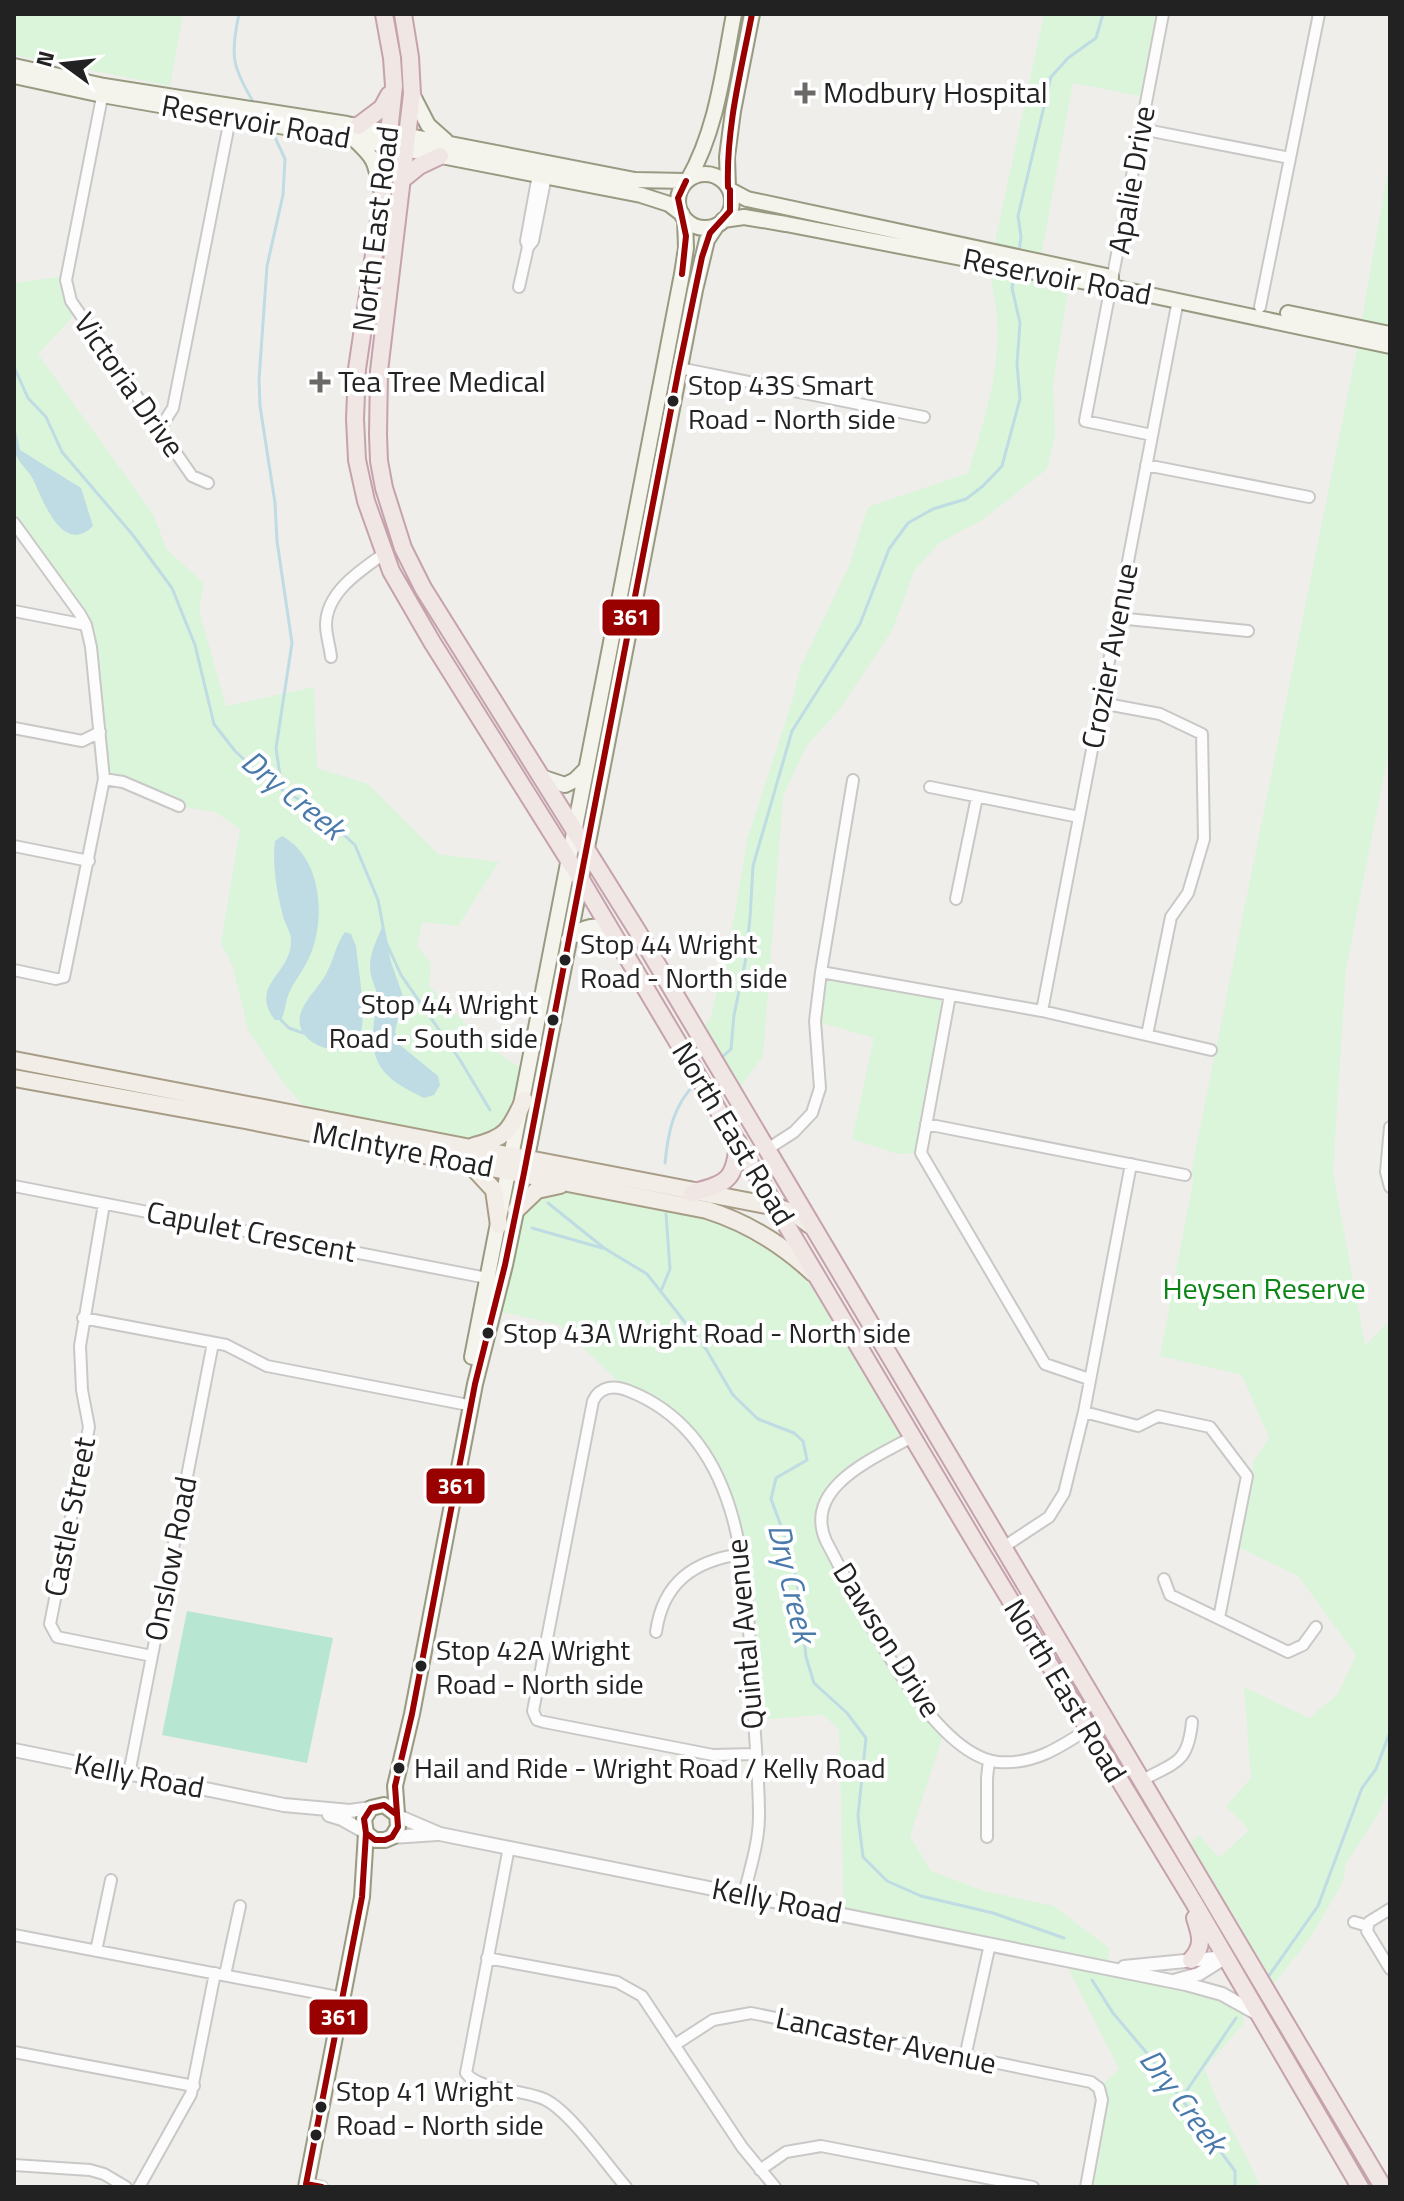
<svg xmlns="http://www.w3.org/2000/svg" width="1404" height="2201" font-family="'Titillium Web',sans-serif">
	<rect width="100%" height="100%" fill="#f0eeeb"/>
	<path fill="#daf5da" d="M14 14H183L170 86 14 55Z
		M1044 14H1156L1140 96 1073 83 1040 262 993 251Z
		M1390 159V330L1361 324Z
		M988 264 1070 278 1053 384 1055 435 1047 469 982 520 939 543 914 571 893 629 839 710 807 745 783 796 763 1056 734 1096 698 1035 711 1017 735 913 747 840 793 698 800 668 849 566 868 507 968 473C983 424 1001 371 997 319 996 301 991 282 988 264Z
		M67 276 75 307 71 319 38 354 153 514 167 550 204 583 199 610 226 706 314 687 317 768 368 784 438 854 499 862 458 926 422 922 417 946 431 963 429 986 486 1045 524 1070 514 1122 469 1147 314 1117 284 1084 248 1030 233 967 221 943 240 829 215 812 179 806 104 779 89 634 14 523V283Z
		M1359 339 1390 345V744L1346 969 1333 1172 1365 1345 1390 1321V1789L1378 1814 1346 1864 1342 1884 1310 1938 1274 1984 1190 1843 1199 1835 1219 1858 1249 1830 1226 1806 1251 1778 1244 1687 1309 1718 1338 1694 1356 1655 1298 1576 1240 1548 1254 1460 1269 1438 1242 1375 1160 1356 1193 1182 1192 1168Z
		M821 972 950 995 921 1153 898 1154 852 1139 874 1038 815 1021Z
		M565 1182 735 1223 820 1280 912 1437 832 1489 821 1526 915 1697 945 1730 910 1836 931 1871 984 1891 1054 1906 1109 1948 1107 1967 1241 2003 1244 2023 1205 2068C1217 2110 1244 2146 1260 2187H1086L1099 2088 1119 2069 1070 1972 1066 1959 844 1914 839 1729 823 1715 754 1720 740 1547 721 1484 686 1428 627 1390 560 1325 493 1310 515 1213Z"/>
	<path fill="#b7e6d2" d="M187 1611 333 1638 307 1763 162 1735Z"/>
	<path fill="#bfdbe3" d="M14 422 20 450 81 488 93 526C63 556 43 501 33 479 28 470 19 463 15 453 12 445 14 431 14 422Z
		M282 836C321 857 326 915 311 953 306 967 296 978 290 991 285 1000 286 1011 281 1020H275C248 985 292 974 291 940 291 932 285 924 283 916 277 893 272 865 275 841Z
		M383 925 391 962 403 996 395 1032 400 1045 438 1076 440 1085 434 1095 424 1098C387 1080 368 1067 374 1022 375 1014 377 1006 377 997 377 990 374 986 372 979 366 960 375 944 383 925Z
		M345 932 351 934 356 946C358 969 368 1019 359 1038 348 1060 304 1048 300 1025 296 1006 320 988 327 972 334 959 336 944 345 932Z"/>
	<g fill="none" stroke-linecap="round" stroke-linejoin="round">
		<path stroke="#bfdbe3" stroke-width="3" d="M239 14C230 55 232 67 254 103
			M273 133 285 159 283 195 267 266 259 380 260 406 275 503 277 541 292 643 276 748 282 790
			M1019 252 1021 237 1018 216 1051 77 1068 58 1096 38 1103 14
			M14 367 28 398 46 417 62 452 132 534 172 588 195 645 214 724 235 751 268 782 316 809 355 845 378 900 386 942 401 975 460 1060 490 1110
			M14 390V393
			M281 1020 289 1028 303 1033
			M721 1058 731 1049 734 1015 745 963 750 918 753 866 792 731 860 624 889 549 908 523 933 509 966 499 983 486 1002 466 1020 399 1017 364 1020 323 1012 288 1015 271
			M665 1163C668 1133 673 1105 696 1083
			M548 1203 604 1248 647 1274 706 1349 733 1395 758 1419 794 1433 803 1441 807 1460 776 1478 771 1499 790 1550 800 1598 806 1657 814 1683 847 1713 866 1738 858 1816 863 1857 887 1881 921 1896 993 1913 1064 1938
			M532 1228 602 1248
			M661 1291 670 1269 666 1214
			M1268 1977 1318 1906 1362 1788 1376 1769 1390 1732
			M1092 1980 1113 2013 1151 2058 1235 2171V2187
			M1181 2099 1236 2018"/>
		<g stroke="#c9c8c7" stroke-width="14">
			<path id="minor" d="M103 92 66 280 71 301 192 476 208 483
				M1141 129 1290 158
				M528 247 526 241 538 175
				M519 287 528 247 533 241 546 176
				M1260 307 1319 14
				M679 368 924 417
				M159 430 173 408 231 114
				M1152 435 1085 421 1163 14
				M1146 465 1309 497
				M14 523 80 614 86 625 91 647 104 779 64 977 56 979 14 970
				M14 611 86 625
				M1117 618 1248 631
				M331 657C330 647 326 635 326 625 326 592 361 570 385 553
				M1101 703 1160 714 1202 734 1204 839 1188 893 1171 917 1147 1035
				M14 728 82 741 100 732
				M104 779 123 782 179 806
				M930 787 1079 817
				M14 846 89 861
				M956 899 977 797
				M821 972 1042 1011 1211 1050
				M950 995 921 1153 1045 1364 1089 1379
				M1042 1011 1178 300
				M926 1124 1185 1175
				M1390 1127 1386 1172 1390 1187
				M766 1150 794 1132 812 1113 820 1088 815 1021 821 972 853 780
				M14 1186 487 1278
				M104 1204 80 1346 82 1390 89 1427 50 1624 57 1637 152 1656
				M83 1318 226 1345 267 1366 463 1404
				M1084 1412 1138 1426 1158 1416 1210 1427 1247 1476 1219 1618
				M912 1437C875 1458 802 1487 826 1541 857 1598 928 1754 998 1762 1033 1765 1059 1748 1088 1729
				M1002 1548 1049 1517 1064 1493 1084 1412 1131 1164
				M1164 1579 1170 1595 1288 1652 1303 1645 1316 1627
				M656 1632C663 1582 694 1561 741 1554
				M129 1774 213 1343
				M1141 1781C1175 1762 1188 1764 1192 1722
				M987 1837V1778L989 1760
				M509 1847 466 2073C479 2091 525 2089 546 2100 571 2113 606 2164 626 2187
				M744 1894C750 1869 759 1842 759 1816 759 1774 754 1730 752 1688 747 1582 746 1437 629 1391 614 1385 600 1386 593 1401L533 1711 537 1720 544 1722 713 1755 755 1754
				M1390 1909 1369 1922 1367 1931 1390 1969
				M1354 1922 1368 1926
				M14 1935 343 1998
				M96 1951 111 1880
				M487 1958 617 1982 642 1996 742 2147 775 2187
				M225 1975 240 1906
				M676 2044 713 2020 751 2013 1091 2082 1099 2088 1102 2100 1086 2187
				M14 2052 194 2086
				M965 2057 990 1944
				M14 2165 90 2170 104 2174 126 2187
				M760 2170 786 2152 821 2146 1033 2187
				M306 2184 322 2187
				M139 2187 191 2094 215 1973"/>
		</g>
		<g stroke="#c9c8c7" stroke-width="16">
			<path id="tertiary" d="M14 1750 284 1805 350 1811 371 1808
				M329 1815 342 1819 365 1832
				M398 1816 440 1834 1186 1984 1222 1994 1256 2013
				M392 1837 437 1834
				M1124 1967 1226 1957
				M1177 1980 1199 1974 1226 1957"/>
		</g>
		<g stroke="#999a82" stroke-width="18">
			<path id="secondary" d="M14 66 104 86 347 124 635 180 686 181
				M14 76 102 95 354 139 641 195 669 204 682 214
				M412 94 428 125 446 141
				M355 140C373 157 376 161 379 186
				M678 201a27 27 0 1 1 54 0a27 27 0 1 1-54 0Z
				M688 180C717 129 723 71 734 14
				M728 187 727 157 733 111 752 14
				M730 190 747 199 1111 277
				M723 220 744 217 786 224 1112 287 1390 346
				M1288 313 1390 334
				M541 777 565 785 575 780 585 770
				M568 940C584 925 595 923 613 933
				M472 1357C544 996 612 635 682 274L686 248 685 219
				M396 1814 384 1805 371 1808 364 1819 366 1833 375 1840H385L392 1837 398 1827 395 1786 412 1714 475 1384 505 1265 524 1173 695 290 707 240 717 225
				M306 2187 362 1897 366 1833"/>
		</g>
		<g stroke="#a79c86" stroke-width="20">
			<path id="primary" d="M14 1060 777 1207 794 1213 810 1225
				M14 1078 245 1120 707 1210C748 1223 782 1244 813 1273
				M474 1146C507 1138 510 1130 524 1100
				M470 1164 494 1190 499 1225
				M516 1210 537 1190 560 1185"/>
		</g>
		<g stroke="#c5a2ac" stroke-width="20">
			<path id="trunk" d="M384 14 392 58 394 86 381 207 357 369 355 419 357 460 366 501 391 571 432 642 580 878 975 1542 1193 1901 1360 2187
				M403 14 410 57 412 94 379 371 378 435 379 461 384 488 403 548 423 588 638 932 1383 2187
				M358 126 382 108 389 95
				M403 179 419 166 440 156
				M692 1193C727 1183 735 1181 738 1142
				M1191 1960C1204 1946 1201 1936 1195 1918"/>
		</g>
		<use href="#minor" stroke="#fdfcfc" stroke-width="10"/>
		<use href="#tertiary" stroke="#fdfcfc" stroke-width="12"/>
		<use href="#secondary" stroke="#f4f4ed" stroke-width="14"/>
		<use href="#primary" stroke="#f3ede7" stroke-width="16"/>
		<use href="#trunk" stroke="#f0e6e4" stroke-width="16"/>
		<g stroke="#fff" stroke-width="12">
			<path id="bus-1" d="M728 187C726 128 741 71 752 14
				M682 274 686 236 678 198 686 181
				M396 1814 384 1805 371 1808 364 1819 366 1833 375 1840H385L392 1837 398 1827 395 1786 412 1714 475 1384 505 1265 524 1173 679 368 702 257 710 233 730 211V190
				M322 2187 306 2184 362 1897 366 1833"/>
		</g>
		<use href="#bus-1" stroke="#900" stroke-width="6"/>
	</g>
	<g fill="#6a6968" stroke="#fff" stroke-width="3">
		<path d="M801 81h8v8h8v8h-8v8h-8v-8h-8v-8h8z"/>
		<path d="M316 370h8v8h8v8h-8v8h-8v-8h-8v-8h8z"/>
	</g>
	<g fill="#222" stroke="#fff" stroke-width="3">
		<circle cx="673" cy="401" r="7"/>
		<circle cx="565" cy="960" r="7"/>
		<circle cx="553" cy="1020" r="7"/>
		<circle cx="488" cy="1333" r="7"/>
		<circle cx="421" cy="1666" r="7"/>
		<circle cx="399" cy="1768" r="7"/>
		<circle cx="321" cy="2107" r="7"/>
		<circle cx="316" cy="2135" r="7"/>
	</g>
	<g text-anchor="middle" stroke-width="8" stroke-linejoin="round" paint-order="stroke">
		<g font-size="28" fill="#222" stroke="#fff" text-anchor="start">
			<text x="688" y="395">Stop 43S Smart<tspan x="688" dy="34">Road - North side</tspan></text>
			<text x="580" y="954">Stop 44 Wright<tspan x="580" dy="34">Road - North side</tspan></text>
			<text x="538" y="1014" text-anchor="end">Stop 44 Wright<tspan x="538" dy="34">Road - South side</tspan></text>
			<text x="503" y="1343">Stop 43A Wright Road - North side</text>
			<text x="436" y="1660">Stop 42A Wright<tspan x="436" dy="34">Road - North side</tspan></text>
			<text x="414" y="1778">Hail and Ride - Wright Road / Kelly Road</text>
			<text x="336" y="2101">Stop 41 Wright<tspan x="336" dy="34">Road - North side</tspan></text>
		</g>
		<g font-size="30" fill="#222" stroke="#fff" text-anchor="start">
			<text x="823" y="103">Modbury Hospital</text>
			<text x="338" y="392">Tea Tree Medical</text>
		</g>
		<g font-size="30" fill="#222" stroke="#fff">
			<text transform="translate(256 122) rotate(10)" y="10">Reservoir Road</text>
			<text transform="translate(1132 180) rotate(-80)" y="10">Apalie Drive</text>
			<text transform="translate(376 229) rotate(-83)" y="10">North East Road</text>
			<text transform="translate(1057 277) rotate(11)" y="10">Reservoir Road</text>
			<text transform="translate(129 385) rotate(55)" y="10">Victoria Drive</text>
			<text transform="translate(1110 656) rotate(-79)" y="10">Crozier Avenue</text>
			<text transform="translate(733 1134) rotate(59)" y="10">North East Road</text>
			<text transform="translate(403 1150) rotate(11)" y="10">McIntyre Road</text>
			<text transform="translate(251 1232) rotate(11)" y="10">Capulet Crescent</text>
			<text transform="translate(70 1517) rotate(-79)" y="10">Castle Street</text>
			<text transform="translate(171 1559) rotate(-79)" y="10">Onslow Road</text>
			<text transform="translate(745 1634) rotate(-95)" y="10">Quintal Avenue</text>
			<text transform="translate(887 1640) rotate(58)" y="10">Dawson Drive</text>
			<text transform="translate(1065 1691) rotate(59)" y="10">North East Road</text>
			<text transform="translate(139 1776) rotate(11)" y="10">Kelly Road</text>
			<text transform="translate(777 1901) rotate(11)" y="10">Kelly Road</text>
			<text transform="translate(886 2041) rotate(12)" y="10">Lancaster Avenue</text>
		</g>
		<g font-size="30" fill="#0c8416" stroke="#fff">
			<text x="1264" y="1299">Heysen Reserve</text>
		</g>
		<g font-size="32" font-style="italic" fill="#4a7aab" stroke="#fff">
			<text transform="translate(293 795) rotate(39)" y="11">Dry Creek</text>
			<text transform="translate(792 1583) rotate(77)" y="11">Dry Creek</text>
			<text transform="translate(1183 2101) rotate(53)" y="11">Dry Creek</text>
		</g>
	</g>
	<g stroke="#fff" stroke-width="3">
		<rect x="601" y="598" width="60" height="39" rx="8" fill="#900"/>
		<rect x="425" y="1467" width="61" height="38" rx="8" fill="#900"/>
		<rect x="308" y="1998" width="61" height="38" rx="8" fill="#900"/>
	</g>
	<g font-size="22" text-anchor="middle" font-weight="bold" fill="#fff">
		<text x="631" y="625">361</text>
		<text x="456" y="1494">361</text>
		<text x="339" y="2025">361</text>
	</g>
	<rect width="1404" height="2201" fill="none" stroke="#222222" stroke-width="32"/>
	<g transform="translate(64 64) rotate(285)" stroke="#ffffff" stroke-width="6" paint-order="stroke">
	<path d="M0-6L14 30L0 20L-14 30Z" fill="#222222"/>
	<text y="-12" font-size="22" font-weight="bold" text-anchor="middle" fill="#222222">N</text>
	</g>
</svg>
